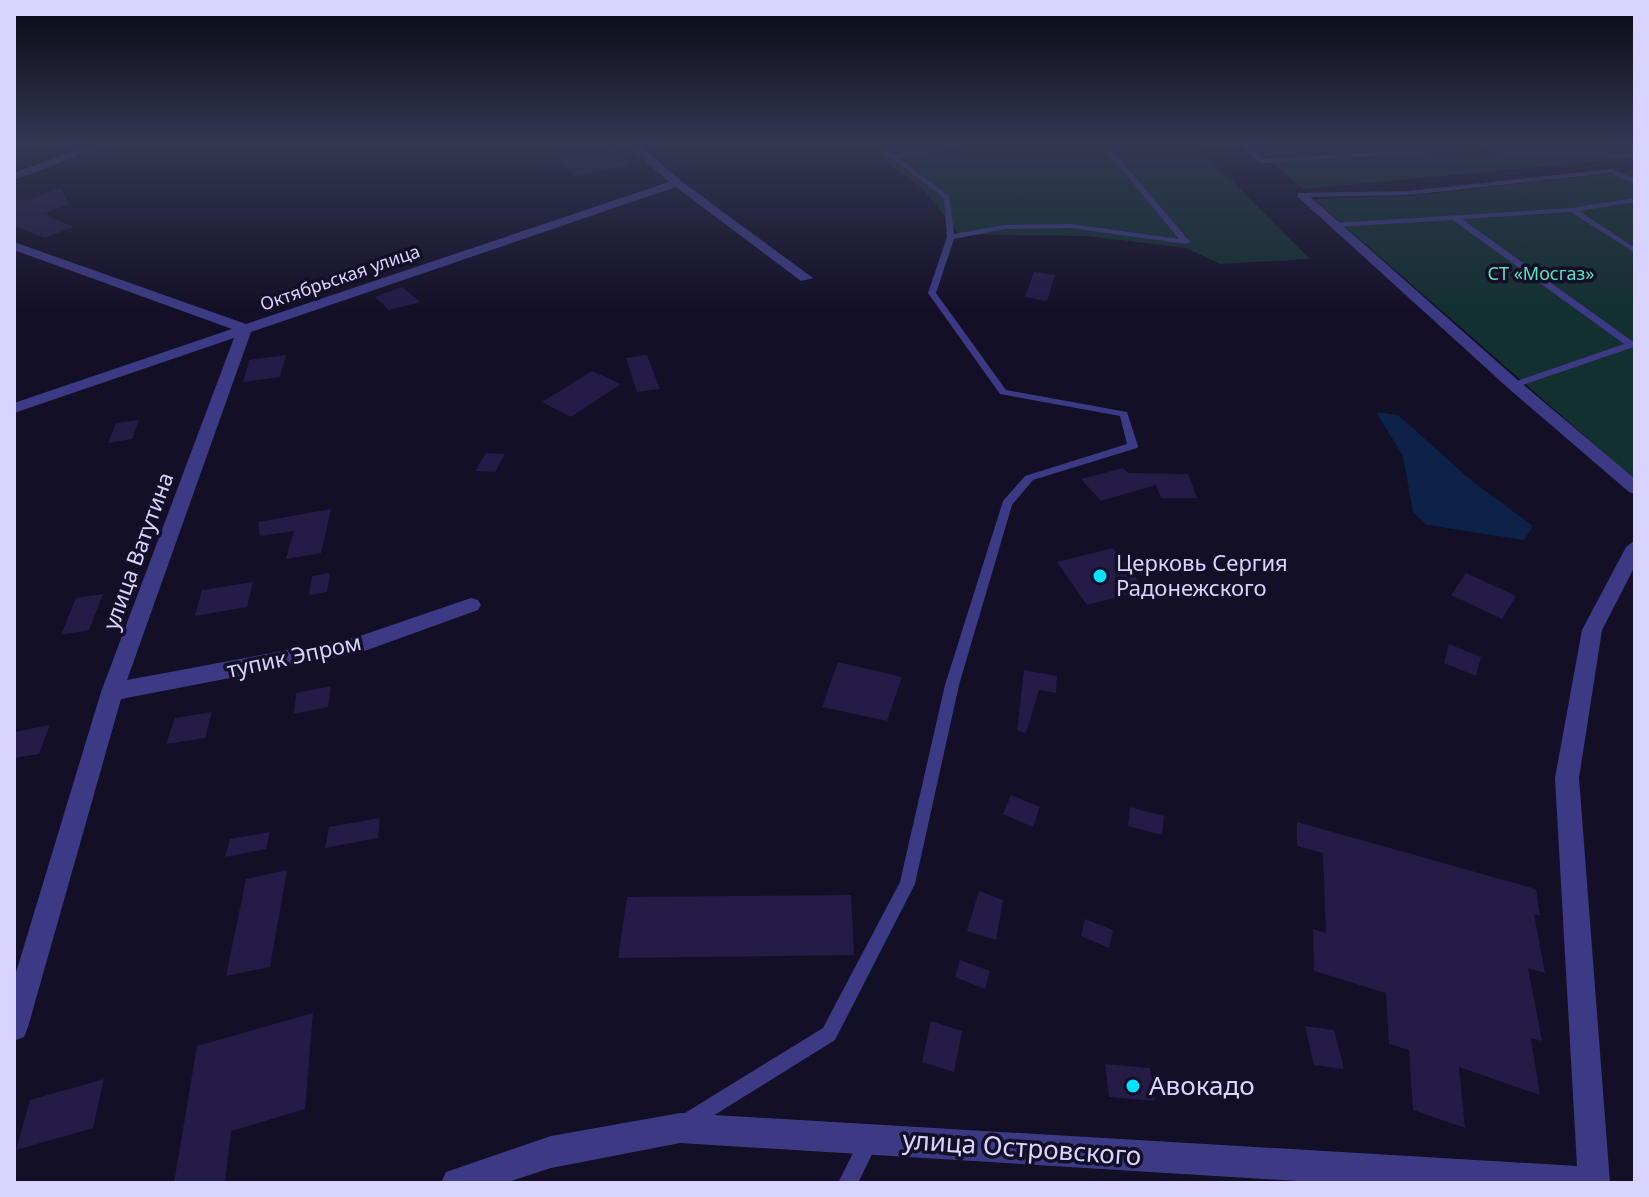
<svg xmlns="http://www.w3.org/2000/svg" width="1649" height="1197" font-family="'Noto Sans',sans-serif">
	<rect width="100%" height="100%" fill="#130f26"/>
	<path fill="#12302f" d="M863 145H1196L1310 259 1220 264 1186 248 1087 236 959 234 921 187Z
		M1252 145H1635V158L1303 189Z
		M1635 171V480L1314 199 1411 196Z"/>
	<path fill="#0c2248" d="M1376 412 1398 415 1472 481 1533 526 1524 540 1427 525 1413 512 1403 456Z"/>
	<path fill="#241b47" d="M614 149 629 165 574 176 554 160Z
		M61 188 69 204 43 214 73 227 45 238 14 226V198L26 201Z
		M1034 272 1055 275 1047 301 1025 297Z
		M402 287 420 302 389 310 375 297Z
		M286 355 280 377 243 382 249 360Z
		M647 355 660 389 637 392 626 358Z
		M592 371 621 384 571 417 542 402Z
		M139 420 132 439 108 443 116 423Z
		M486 453 505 454 495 472 475 471Z
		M1123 468 1128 473 1188 474 1197 498H1161L1156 485 1101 501 1081 479Z
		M331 509 321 553 286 559 294 531 260 536 258 522Z
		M1113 548 1145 590 1087 605 1057 562Z
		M330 573 327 592 309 595 312 576Z
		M1466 573 1516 596 1502 619 1451 595Z
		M253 582 247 607 195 616 202 590Z
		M103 594 89 630 61 635 76 598Z
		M1449 644 1481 657 1476 676 1444 663Z
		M838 662 902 677 887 721 822 707Z
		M1024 670 1057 676 1056 693 1039 690 1026 733 1017 731Z
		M331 686 328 707 294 714 296 693Z
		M212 712 205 738 166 744 175 718Z
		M50 725 39 754 14 758V732Z
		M1011 795 1040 807 1033 827 1003 814Z
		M1130 807 1164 816 1162 835 1128 826Z
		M380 818 378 838 325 848 329 827Z
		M1297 822 1536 889 1540 916 1534 914 1545 973 1528 968 1542 1041 1531 1038 1540 1095 1459 1067 1465 1128 1413 1110 1409 1050 1389 1044 1386 993 1314 971 1313 929 1326 933 1323 853 1297 846Z
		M270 832 266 849 225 857 230 839Z
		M287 870 270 967 226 976 246 879Z
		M979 891 1003 900 996 940 967 931Z
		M851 895 854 955 618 958 627 897Z
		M1085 919 1113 930 1109 948 1081 936Z
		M960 960 990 971 985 989 955 977Z
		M313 1013 305 1109 231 1131 225 1183H174L197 1046Z
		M931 1021 962 1031 954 1072 922 1062Z
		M1305 1026 1334 1030 1344 1069 1314 1065Z
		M1105 1064 1150 1068 1155 1101 1109 1097Z
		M104 1079 93 1128 16 1150 30 1100Z"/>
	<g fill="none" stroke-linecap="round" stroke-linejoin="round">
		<path fill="#3d3a85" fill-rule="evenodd" d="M874 145H881L895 155 949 145H961L899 158 949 196 954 234 1004 225 1071 224 1179 239 1102 145H1108L1190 242 1186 244 1071 228 1004 229 954 239 936 293 1006 390 1127 412 1138 446 1137 448 1033 480 1012 505 959 685 915 884 835 1040 687 1132 680 1130 678 1123 680 1116 823 1028 900 882 945 685 1003 501 1025 476 1127 444 1120 416 1000 394 928 293 947 237 944 198Z
			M1480 145H1489L1506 150 1635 153V157L1505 154Z
			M1448 148 1451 150 1450 151 1263 163 1260 161 1263 159Z
			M1612 169 1635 179V184L1611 173 1409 195 1302 197 1298 195 1302 193 1409 191Z
			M1635 198V202L1579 211 1635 248V253L1571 212 1462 219 1632 341 1635 340 1634 347 1514 388 1511 387V383L1624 344 1453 220 1336 227 1332 225 1336 223 1572 208Z
			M870 1131 877 1133 879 1140 858 1183H838L863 1133Z"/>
		<path fill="#3d3a85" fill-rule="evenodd" d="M91 145H106L14 180V173Z
			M628 145H639L681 181 813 278 801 281 676 187 251 332 127 680 357 637 471 598 478 600 481 605 478 610 359 653 121 699 28 1027 24 1037 14 1041V979L101 692 234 338 14 413V403L232 329 14 250V242L246 324 669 182Z
			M1240 145H1251L1268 161 1259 163Z
			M1298 193H1306L1520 382 1635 479V494L1629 492 1508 388 1298 197Z
			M1635 540V566L1602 630 1579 778 1610 1183H1330L680 1143 551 1168 505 1183H441L446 1172 551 1136 680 1113 1577 1166 1555 778 1582 630 1626 547Z"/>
	</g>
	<linearGradient id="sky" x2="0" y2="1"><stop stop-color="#0a0815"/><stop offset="0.46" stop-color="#333752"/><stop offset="1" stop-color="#333752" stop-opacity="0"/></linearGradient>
	<rect width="1649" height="312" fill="url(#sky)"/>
	<g fill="#00e5ff" stroke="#130f26" stroke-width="3">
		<circle cx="1100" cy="576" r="8"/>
		<circle cx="1133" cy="1086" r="8"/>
	</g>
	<g text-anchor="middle" stroke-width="7" stroke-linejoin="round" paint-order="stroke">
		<g font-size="18" fill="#5fe0c0" stroke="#130f26">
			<text x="1541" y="280">СТ «Мосгаз»</text>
		</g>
		<g font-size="18" fill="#d9d4ff" stroke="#130f26">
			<text transform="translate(340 278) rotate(-19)" y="6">Октябрьская улица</text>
		</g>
		<g font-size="22" fill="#d9d4ff" stroke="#130f26">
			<text transform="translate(138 551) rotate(-70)" y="8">улица Ватутина</text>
			<text transform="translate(294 656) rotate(-12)" y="8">тупик Эпром</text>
		</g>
		<g font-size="22" fill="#d9d4ff" stroke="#130f26" text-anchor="start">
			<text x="1116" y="571">Церковь Сергия<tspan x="1116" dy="25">Радонежского</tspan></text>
		</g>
		<g font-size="26" fill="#d9d4ff" stroke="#130f26" text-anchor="start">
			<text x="1149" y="1095">Авокадо</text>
		</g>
		<g font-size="26" fill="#d9d4ff" stroke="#130f26">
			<text transform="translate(1022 1148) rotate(4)" y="9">улица Островского</text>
		</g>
	</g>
	<rect width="1649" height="1197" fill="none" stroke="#d9d4ff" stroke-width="32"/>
</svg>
